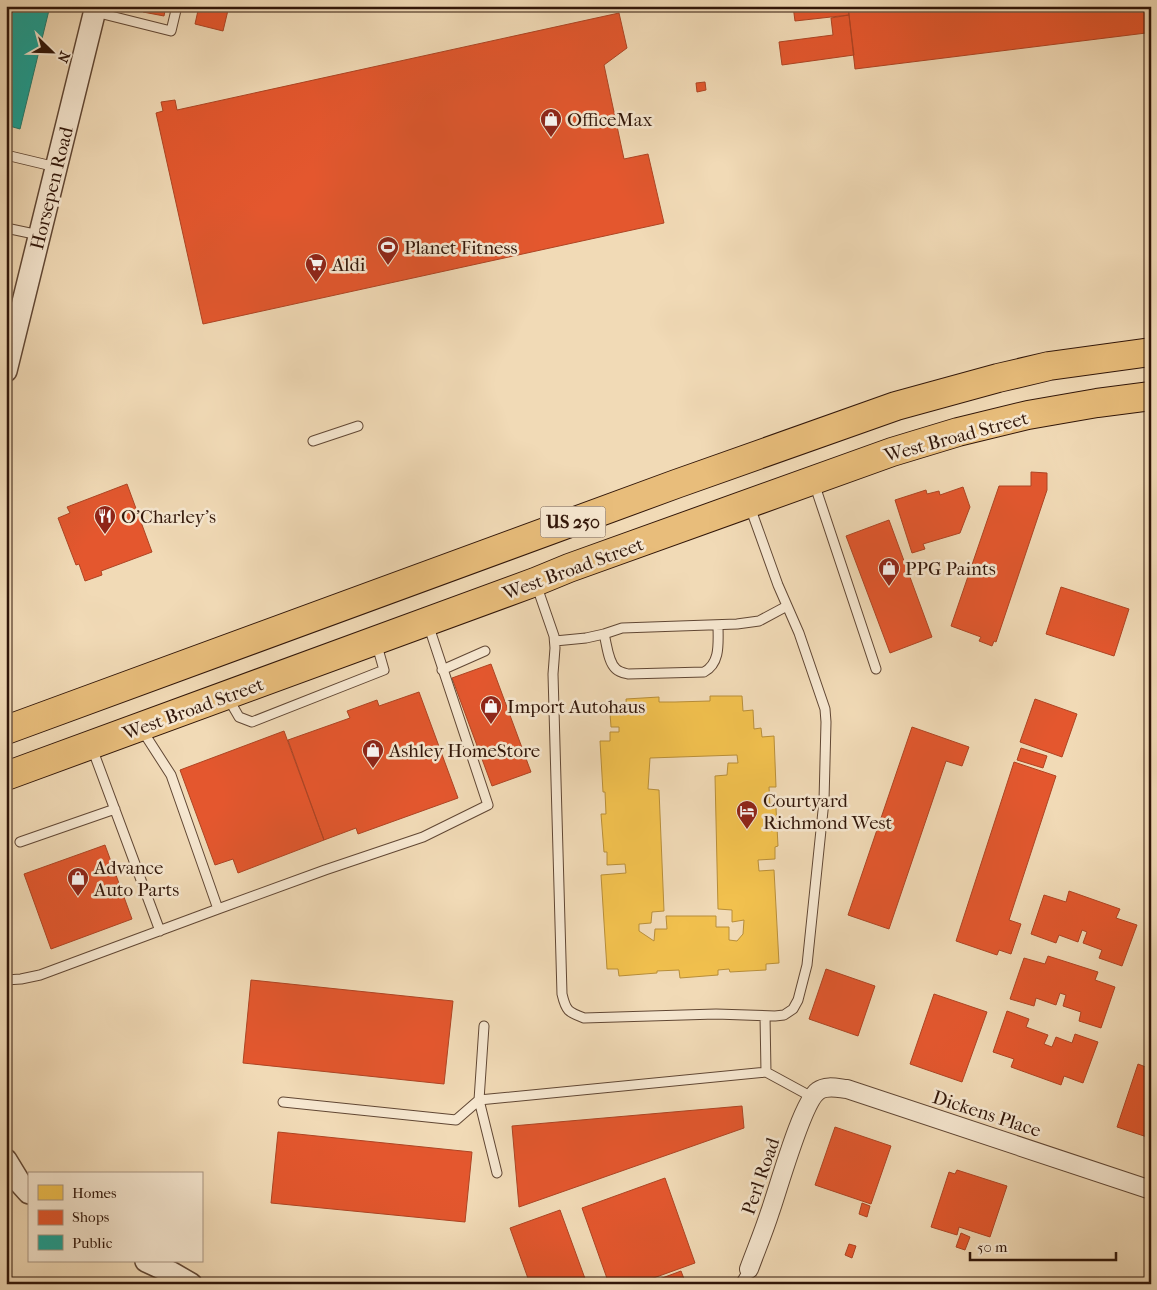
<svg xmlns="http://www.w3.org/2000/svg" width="1157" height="1290" font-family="'IM FELL French Canon',serif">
	<rect width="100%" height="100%" fill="#f1dab6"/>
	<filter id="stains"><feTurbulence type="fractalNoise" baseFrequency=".004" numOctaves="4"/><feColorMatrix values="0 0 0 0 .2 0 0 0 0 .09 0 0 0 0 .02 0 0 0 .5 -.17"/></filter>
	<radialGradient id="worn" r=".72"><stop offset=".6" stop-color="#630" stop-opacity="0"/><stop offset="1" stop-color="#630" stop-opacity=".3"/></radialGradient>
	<path fill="#f2c14e" stroke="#b88e39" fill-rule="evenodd" d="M710 696H742L743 711 753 710 754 729 761 728 762 737 774 736 776 787H769L770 808H776L778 846 775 847V859L758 860 759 871 774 870 779 963 766 964V970L730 972 729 969 718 970V975L680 978 679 970 657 971V973L619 976 618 969H607L601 875 626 873 625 864 607 865V852H604L601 814H606L605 792H603L600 741H610V732H619V727H611L610 713 627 712 626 699 659 697V702H675L710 701ZM737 755 738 763H728L727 775 715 776 718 909 732 910V922L744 920 743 934 737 941 729 940V927H716V916H666L667 929H655L654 941 639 931V924L651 923 652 912 664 911 659 790 648 789 650 758Z"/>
	<path fill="#e4572e" stroke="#ae4423" d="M144 6H166L164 16 143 12Z
		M199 6H229L223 31 195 24Z
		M793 6H848L849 15 795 21Z
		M848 6H1151V63H1149L1146 33 855 69Z
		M619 13 627 48 604 65 624 159 648 154 664 223 203 324 156 113 163 111 161 102 175 100 177 110Z
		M849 15 854 55 782 65 779 42 833 35 831 18Z
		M705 82 706 90 697 92 696 83Z
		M1031 472 1047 473V490L996 642 994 641 992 646 979 641 981 637 951 626 999 486H1031Z
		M127 484 152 552 101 571 102 575 85 581 79 564 76 565 58 518 70 513 67 507Z
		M963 487 970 507 960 533 923 544 925 549 912 553 895 500 926 490 927 494 939 491 940 495Z
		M889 520 932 637 890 653 846 536Z
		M1061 587 1129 609 1114 656 1046 634Z
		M491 664 531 772 492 786 452 678Z
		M419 692 458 798 358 834 356 828 324 840 288 740 350 718 347 711 377 700 379 706Z
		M1035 699 1077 714 1062 757 1020 742Z
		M912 727 969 747 962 766 946 761 889 929 848 915Z
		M284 731 324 840 238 873 233 859 215 865 180 770Z
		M1021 748 1047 756 1043 768 1017 760Z
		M1014 762 1056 776 1009 920 1021 924 1011 954 999 950 997 955 956 941Z
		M105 845 132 919 51 949 24 874Z
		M1069 891 1120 909 1116 918 1137 925 1122 966 1099 958 1102 950 1083 943 1087 932 1082 930 1078 942 1059 935 1056 943 1031 934 1044 895 1066 902Z
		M1048 956 1098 972 1095 980 1115 987 1101 1028 1079 1021 1081 1012 1063 1006 1066 995 1060 993 1056 1005 1036 998 1034 1006 1010 999 1024 958 1045 964Z
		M826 969 875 986 858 1036 809 1019Z
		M251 980 453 1001 444 1084 243 1063Z
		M934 994 987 1012 962 1082 910 1064Z
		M1007 1011 1029 1019 1026 1027 1048 1035 1044 1044 1052 1047 1056 1037 1072 1043 1075 1034 1098 1042 1083 1083 1064 1076 1061 1085 1011 1067 1014 1059 993 1052Z
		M1138 1064 1151 1069 1150 1138 1117 1127Z
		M742 1106 744 1128 519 1207 512 1126Z
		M835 1127 891 1146 871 1204 815 1185Z
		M278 1132 472 1152 465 1222 271 1203Z
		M957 1170 1007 1186 990 1237 959 1227 957 1235 931 1227 949 1172 955 1174Z
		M665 1178 695 1263 637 1284H609L582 1208Z
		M862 1203 870 1206 867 1217 859 1214Z
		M560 1210 587 1284H530L510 1228Z
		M961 1233 970 1237 965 1250 956 1247Z
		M849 1244 856 1246 852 1258 845 1255Z
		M681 1271 686 1284H646Z"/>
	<path fill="#17a398" stroke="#1f796d" d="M6 6H50L20 129 6 125Z"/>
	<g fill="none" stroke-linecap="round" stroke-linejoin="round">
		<g stroke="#614734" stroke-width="11">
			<path id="service" d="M95 12 171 31 177 6
				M6 155 56 167
				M6 228 39 235
				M313 441 358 426
				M814 483 876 669
				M536 584 554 636 555 648 553 674 562 994C566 1011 568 1012 584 1018L716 1014 775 1016 784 1015 793 1009 798 1000 807 965 824 801 826 722 825 709 799 633 778 585 750 507
				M604 634C607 645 608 662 616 669 619 672 624 673 628 674L704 672C721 663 718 642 718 625
				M555 641 586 638 604 634 622 628 737 624 759 621 787 606
				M442 670 485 651
				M228 698 239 717 252 722 384 670 376 642
				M92 748 160 931
				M20 842 115 809
				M218 909 325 870 423 837 488 805 428 624
				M6 980 21 979 40 975 218 909 171 775 142 730
				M765 1016 766 1072
				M283 1102 456 1120 479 1100 484 1026
				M497 1173 479 1100 766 1072 812 1097
				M740 1284 749 1269"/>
		</g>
		<g stroke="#614734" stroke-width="20">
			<path id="minor" d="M749 1269C756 1250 764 1231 770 1212 778 1190 802 1102 818 1091 826 1085 837 1088 847 1089L1151 1190"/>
		</g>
		<g stroke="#614734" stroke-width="24">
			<path id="tertiary" d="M6 371 96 6
				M6 1160 20 1183 29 1193
				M146 1261 172 1273 191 1284"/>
		</g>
		<g stroke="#311609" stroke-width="30">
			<path id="primary" d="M6 730 676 484 896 406 998 378 1049 366 1151 352
				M6 776 535 582 569 568 892 452 958 432 1028 415 1097 403 1151 396"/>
		</g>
		<use href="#service" stroke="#f6e7d0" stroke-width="9"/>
		<use href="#minor" stroke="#f6e7d0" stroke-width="18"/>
		<use href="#tertiary" stroke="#f6e7d0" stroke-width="21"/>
		<use href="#primary" stroke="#e8bd7b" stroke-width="28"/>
	</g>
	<defs>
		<g id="shop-pin" transform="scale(1.125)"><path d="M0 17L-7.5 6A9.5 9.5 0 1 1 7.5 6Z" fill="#8f2418" stroke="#f6e7d0"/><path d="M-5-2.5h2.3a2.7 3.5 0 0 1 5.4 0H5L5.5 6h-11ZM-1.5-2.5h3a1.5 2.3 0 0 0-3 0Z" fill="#fff"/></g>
		<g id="stadium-pin" transform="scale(1.125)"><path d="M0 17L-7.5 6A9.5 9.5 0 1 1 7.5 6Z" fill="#8f2418" stroke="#f6e7d0"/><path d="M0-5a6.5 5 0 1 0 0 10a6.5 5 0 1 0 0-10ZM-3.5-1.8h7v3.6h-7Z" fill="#fff"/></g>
		<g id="supermarket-pin" transform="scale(1.125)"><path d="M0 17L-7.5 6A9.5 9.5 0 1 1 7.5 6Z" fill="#8f2418" stroke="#f6e7d0"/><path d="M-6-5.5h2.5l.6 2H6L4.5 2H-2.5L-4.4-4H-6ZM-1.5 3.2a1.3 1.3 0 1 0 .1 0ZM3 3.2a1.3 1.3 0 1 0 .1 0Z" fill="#fff"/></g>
		<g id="restaurant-pin" transform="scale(1.125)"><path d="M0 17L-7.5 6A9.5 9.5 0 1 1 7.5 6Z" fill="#8f2418" stroke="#f6e7d0"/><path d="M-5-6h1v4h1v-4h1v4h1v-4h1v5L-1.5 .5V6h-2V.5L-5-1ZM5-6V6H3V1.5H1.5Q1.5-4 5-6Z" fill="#fff"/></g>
		<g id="hotel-pin" transform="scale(1.125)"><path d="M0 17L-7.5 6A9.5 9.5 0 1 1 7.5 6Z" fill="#8f2418" stroke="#f6e7d0"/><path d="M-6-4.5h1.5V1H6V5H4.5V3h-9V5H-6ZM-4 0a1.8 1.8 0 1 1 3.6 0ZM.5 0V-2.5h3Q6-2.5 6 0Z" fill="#fff"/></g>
	</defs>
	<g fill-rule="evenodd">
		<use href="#shop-pin" x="551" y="119"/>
		<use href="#stadium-pin" x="388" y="247"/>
		<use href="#supermarket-pin" x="316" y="264"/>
		<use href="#restaurant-pin" x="105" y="516"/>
		<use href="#shop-pin" x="889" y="568"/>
		<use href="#shop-pin" x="491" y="706"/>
		<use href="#shop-pin" x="373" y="750"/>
		<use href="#hotel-pin" x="747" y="811"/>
		<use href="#shop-pin" x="78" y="878"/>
	</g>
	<g text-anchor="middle" stroke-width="5" stroke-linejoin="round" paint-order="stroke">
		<rect fill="#f6e7d0" stroke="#6c5545" stroke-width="1" x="540.5" y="506.5" width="65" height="31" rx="4"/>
		<g font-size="18" font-weight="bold" fill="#311609">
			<text x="573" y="528">US 250</text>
		</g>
		<g font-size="19" fill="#311609" stroke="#f6e7d0" text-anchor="start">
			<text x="567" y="126">OfficeMax</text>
			<text x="404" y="254">Planet Fitness</text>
			<text x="332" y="271">Aldi</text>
			<text x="121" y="523">O'Charley's</text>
			<text x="905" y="575">PPG Paints</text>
			<text x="507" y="713">Import Autohaus</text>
			<text x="389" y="757">Ashley HomeStore</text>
			<text x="763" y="807">Courtyard<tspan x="763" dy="22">Richmond West</tspan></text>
			<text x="94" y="874">Advance<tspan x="94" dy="22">Auto Parts</tspan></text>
		</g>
		<g font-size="19" fill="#311609" stroke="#f6e7d0">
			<text transform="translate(51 188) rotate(-76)" y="7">Horsepen Road</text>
			<text transform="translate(956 436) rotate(-15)" y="7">West Broad Street</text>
			<text transform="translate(573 568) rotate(-20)" y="7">West Broad Street</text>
			<text transform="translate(193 708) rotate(-20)" y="7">West Broad Street</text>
			<text transform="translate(987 1113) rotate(18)" y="7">Dickens Place</text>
			<text transform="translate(760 1176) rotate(-71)" y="7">Perl Road</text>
		</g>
	</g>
	<rect width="1157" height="1290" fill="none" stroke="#f1dab6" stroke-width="25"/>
	<rect x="8" y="8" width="1142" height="1275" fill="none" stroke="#311609" stroke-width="2.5"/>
	<rect x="12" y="12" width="1132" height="1265" fill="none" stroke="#311609"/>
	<rect x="28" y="1172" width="175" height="90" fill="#f6e7d0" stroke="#a79380"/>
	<rect x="38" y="1185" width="25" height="15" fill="#f2c14e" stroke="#a79380"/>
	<text x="72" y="1198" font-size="15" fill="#311609">Homes</text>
	<rect x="38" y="1210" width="25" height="15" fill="#e4572e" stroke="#a79380"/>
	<text x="72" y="1222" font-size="15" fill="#311609">Shops</text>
	<rect x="38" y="1235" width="25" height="15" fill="#17a398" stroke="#a79380"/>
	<text x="72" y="1248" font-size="15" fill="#311609">Public</text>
	<g transform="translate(52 52) rotate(113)" stroke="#f6e7d0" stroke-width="4" paint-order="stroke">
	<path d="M0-4L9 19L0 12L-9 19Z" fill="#311609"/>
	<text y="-8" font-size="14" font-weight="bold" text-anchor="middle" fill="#311609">N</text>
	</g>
	<path d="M970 1252v8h146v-8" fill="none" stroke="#311609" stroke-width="2.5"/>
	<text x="977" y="1252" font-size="15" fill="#311609" stroke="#f6e7d0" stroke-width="4" paint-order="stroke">50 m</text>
	<rect width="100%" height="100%" filter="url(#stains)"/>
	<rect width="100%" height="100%" fill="url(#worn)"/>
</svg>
